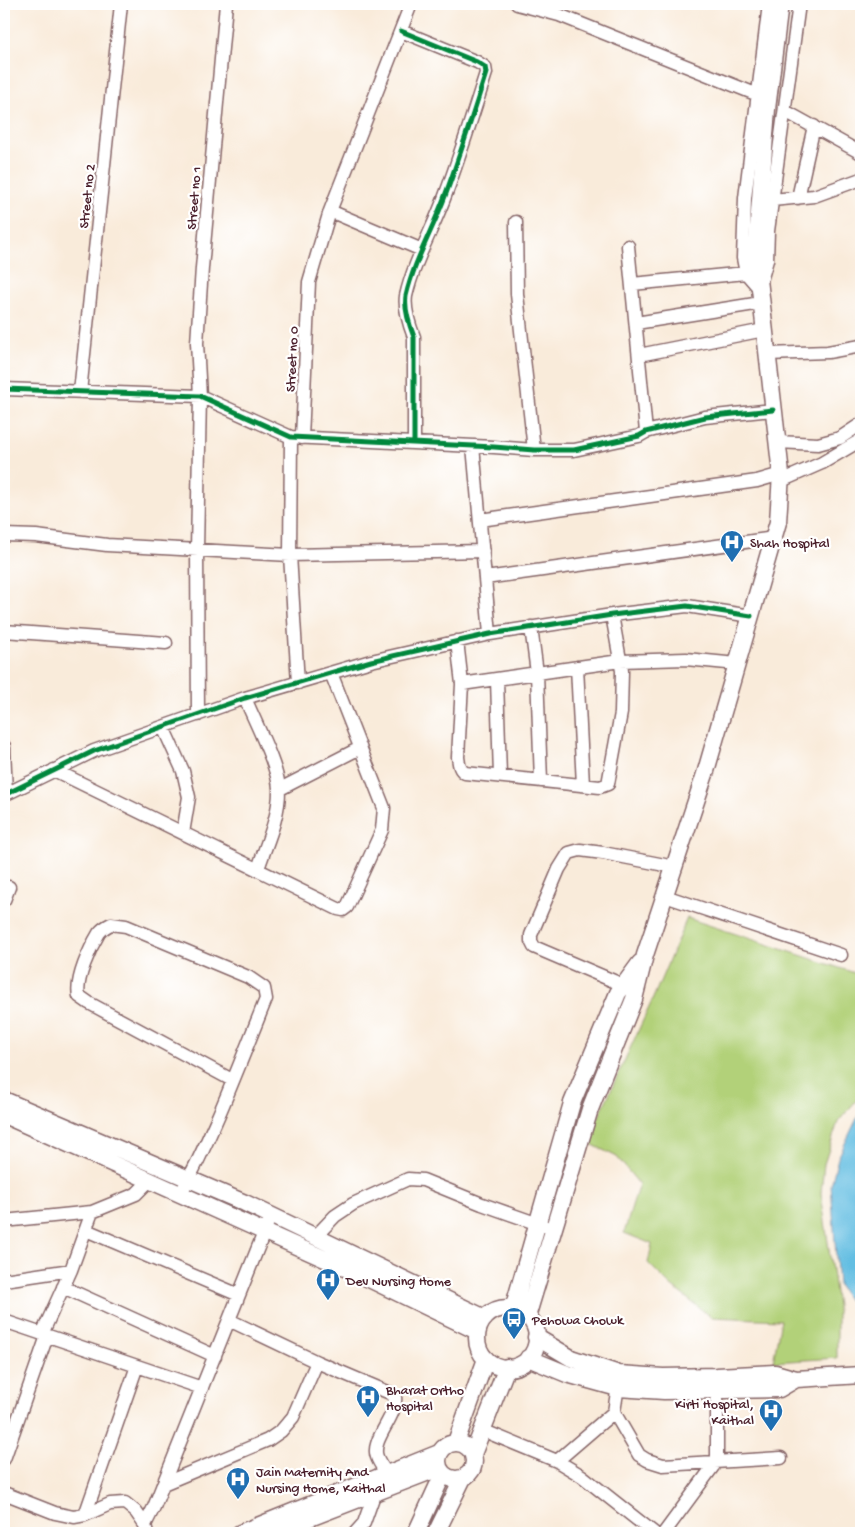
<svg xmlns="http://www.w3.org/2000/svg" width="865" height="1537" font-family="'Gochi Hand',sans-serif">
	<rect width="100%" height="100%" fill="#fff"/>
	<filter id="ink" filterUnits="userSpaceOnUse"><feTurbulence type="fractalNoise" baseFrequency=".02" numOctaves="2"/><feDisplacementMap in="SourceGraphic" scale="10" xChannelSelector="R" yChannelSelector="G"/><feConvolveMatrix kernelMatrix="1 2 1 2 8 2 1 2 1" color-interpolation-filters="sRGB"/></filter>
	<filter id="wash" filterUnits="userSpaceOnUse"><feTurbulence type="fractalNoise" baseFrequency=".0096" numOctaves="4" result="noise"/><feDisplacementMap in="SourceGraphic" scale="20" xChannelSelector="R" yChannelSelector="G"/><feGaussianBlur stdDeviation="1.12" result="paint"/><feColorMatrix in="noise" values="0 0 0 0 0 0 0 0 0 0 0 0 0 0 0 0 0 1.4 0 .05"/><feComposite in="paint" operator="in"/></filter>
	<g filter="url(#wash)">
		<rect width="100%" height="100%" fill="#f9ebda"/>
		<path fill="#b2d179" stroke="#7e7852" d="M687 918 861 975V1095L838 1122 824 1164 821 1193 837 1306V1358L773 1362 781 1320 711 1317 670 1285 648 1263 652 1244 624 1233 639 1184 617 1157 587 1142 651 1003Z"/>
		<path fill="#64bee2" stroke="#576e86" d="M861 1110V1309L854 1308 838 1285 831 1185 838 1158Z"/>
	</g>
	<g filter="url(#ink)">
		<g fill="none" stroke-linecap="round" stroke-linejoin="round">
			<g stroke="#876668" stroke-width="15">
				<path id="minor" d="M517 4 559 15 758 95
					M401 31 477 62 485 67 486 73C473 114 460 156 445 196 433 229 414 261 406 296 404 309 409 324 414 337V443
					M785 111 861 153
					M798 198 814 126
					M772 200 814 196 861 179
					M330 211 422 250
					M516 222 517 294 534 450
					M628 246 646 432
					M761 281 767 260 768 231 799 4
					M632 284 746 273
					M759 288 746 273 743 258 745 198 769 4
					M636 323 761 303
					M767 354 828 352 861 346
					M639 355 764 330
					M4 389 200 396 291 437 494 447 534 450H574L639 436 646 432 705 417 773 410
					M80 392 121 4
					M291 437 290 555 298 683
					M302 438 309 282 330 211 411 4
					M777 442 818 444 840 438 861 424
					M473 446 490 634
					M781 481 822 463 861 440
					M480 520 757 481 781 474
					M4 535 36 536 107 545 290 555 483 551
					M485 578 774 538
					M531 627 537 673 541 781
					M4 631 166 643
					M457 641 462 684 458 757C459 764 459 769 465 773L600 787 608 784 621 713 622 671 612 615
					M577 667 583 785
					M497 679 500 776
					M462 684 620 661 686 659 737 664
					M245 698C254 720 280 770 279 791 279 818 266 844 258 869
					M198 715 197 550 200 396 197 343 202 268 226 4
					M163 727 183 771 189 797 183 833
					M4 746 6 794
					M54 770 338 909 343 910 347 907 382 830 384 808 331 673
					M280 789 360 748
					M4 795 94 751 245 698 371 661 490 634 612 615 687 606 751 616
					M665 896 841 955
					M4 900 9 887
					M623 985 534 947 531 941V935L559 869 569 853 580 850 603 853 675 867
					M181 1193C214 1134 240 1062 266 999L264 988 248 977 126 926 111 924C107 926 102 929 99 933 90 948 75 980 79 996L89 1003 232 1080
					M4 1221 92 1212 136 1194 150 1180
					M86 1230 239 1295
					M315 1237 335 1216 353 1204 408 1179 423 1180 482 1204 544 1226
					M4 1280 71 1270
					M63 1287 215 1356
					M4 1321 202 1388
					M42 1334 71 1270 92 1212
					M317 1362 390 1393 395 1397C398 1416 370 1440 377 1457 379 1463 384 1469 387 1474
					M619 1379 614 1412 639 1455 647 1460 663 1465 781 1458
					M482 1430 557 1461 582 1476 654 1533
					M4 1459 47 1336
					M557 1461 614 1412
					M163 1484 268 1440 281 1431 293 1417 317 1362 229 1320
					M4 1493 55 1513 74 1517 85 1515 110 1504 125 1503 136 1512 145 1525
					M85 1515 137 1366
					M147 1533 145 1525 154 1507 267 1225
					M355 1533 364 1523 375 1492
					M664 1533 717 1461V1381"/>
			</g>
			<g stroke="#876668" stroke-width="19">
				<path id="major" d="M4 1100 245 1203 485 1318
					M4 1115 363 1276 477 1331
					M477 1338a30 30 0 1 1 60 0a30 30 0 1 1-60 0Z
					M513 1309 572 1103 618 993 640 963
					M527 1317 590 1109 634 999 645 955 706 771 778 522 781 474 756 253 767 109 780 4
					M536 1337 571 1358 619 1374 663 1377 717 1376 775 1373 796 1379 861 1375
					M528 1358 567 1374 618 1388 664 1391 779 1389 796 1379
					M456 1442 486 1359
					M438 1461a18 18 0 1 1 36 0a18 18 0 1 1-36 0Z
					M473 1454 507 1367
					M240 1533 439 1453
					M271 1533 439 1468
					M416 1533 443 1474
					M436 1533 463 1478"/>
			</g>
			<use href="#minor" stroke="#fff" stroke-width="12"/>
			<use href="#major" stroke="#fff" stroke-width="16"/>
			<g stroke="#fff" stroke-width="8">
				<path id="cycleway" d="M401 31 477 62 485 67 486 73C473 114 460 156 445 196 433 229 414 261 406 296 404 309 409 324 414 337V443
					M4 389 200 396 291 437 494 447 534 450H574L639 436 646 432 705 417 773 410
					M4 795 94 751 245 698 371 661 490 634 612 615 687 606 751 616"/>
			</g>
			<use href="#cycleway" stroke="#00873e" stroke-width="5"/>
		</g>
	</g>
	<defs>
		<g id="hospital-pin" transform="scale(1.25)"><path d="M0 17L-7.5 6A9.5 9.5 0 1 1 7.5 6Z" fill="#1f6fb2" stroke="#fff"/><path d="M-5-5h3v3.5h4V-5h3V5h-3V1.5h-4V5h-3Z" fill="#fff"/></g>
		<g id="bus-pin" transform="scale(1.25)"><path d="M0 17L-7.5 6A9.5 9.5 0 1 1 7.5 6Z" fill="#1f6fb2" stroke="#fff"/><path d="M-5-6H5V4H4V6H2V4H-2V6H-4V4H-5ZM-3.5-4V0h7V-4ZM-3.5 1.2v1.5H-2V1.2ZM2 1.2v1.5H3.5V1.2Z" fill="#fff"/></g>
	</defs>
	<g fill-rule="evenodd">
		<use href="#hospital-pin" x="732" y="542"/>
		<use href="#hospital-pin" x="328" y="1280"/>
		<use href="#bus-pin" x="514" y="1319"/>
		<use href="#hospital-pin" x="368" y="1397"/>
		<use href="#hospital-pin" x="771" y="1411"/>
		<use href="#hospital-pin" x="238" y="1479"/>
	</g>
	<g text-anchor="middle" stroke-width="4.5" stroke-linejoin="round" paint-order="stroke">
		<g font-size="14" fill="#4a1f2b" stroke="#fff">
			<text transform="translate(86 196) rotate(-84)" y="5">Street no 2</text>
			<text transform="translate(193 198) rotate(-85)" y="5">Street no 1</text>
			<text transform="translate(291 359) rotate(-87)" y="5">Street no 0</text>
		</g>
		<g font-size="14" fill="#4a1f2b" stroke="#fff" text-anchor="start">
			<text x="750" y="547">Shah Hospital</text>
			<text x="346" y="1285">Dev Nursing Home</text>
			<text x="532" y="1324">Pehowa Chowk</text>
			<text x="386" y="1394">Bharat Ortho<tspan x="386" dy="16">Hospital</tspan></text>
			<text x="754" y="1408" text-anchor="end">Kirti Hospital,<tspan x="754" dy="16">Kaithal</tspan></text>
			<text x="256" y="1476">Jain Maternity And<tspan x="256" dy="16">Nursing Home, Kaithal</tspan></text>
		</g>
	</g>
	<rect width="865" height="1537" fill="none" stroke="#fff" stroke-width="20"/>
</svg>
